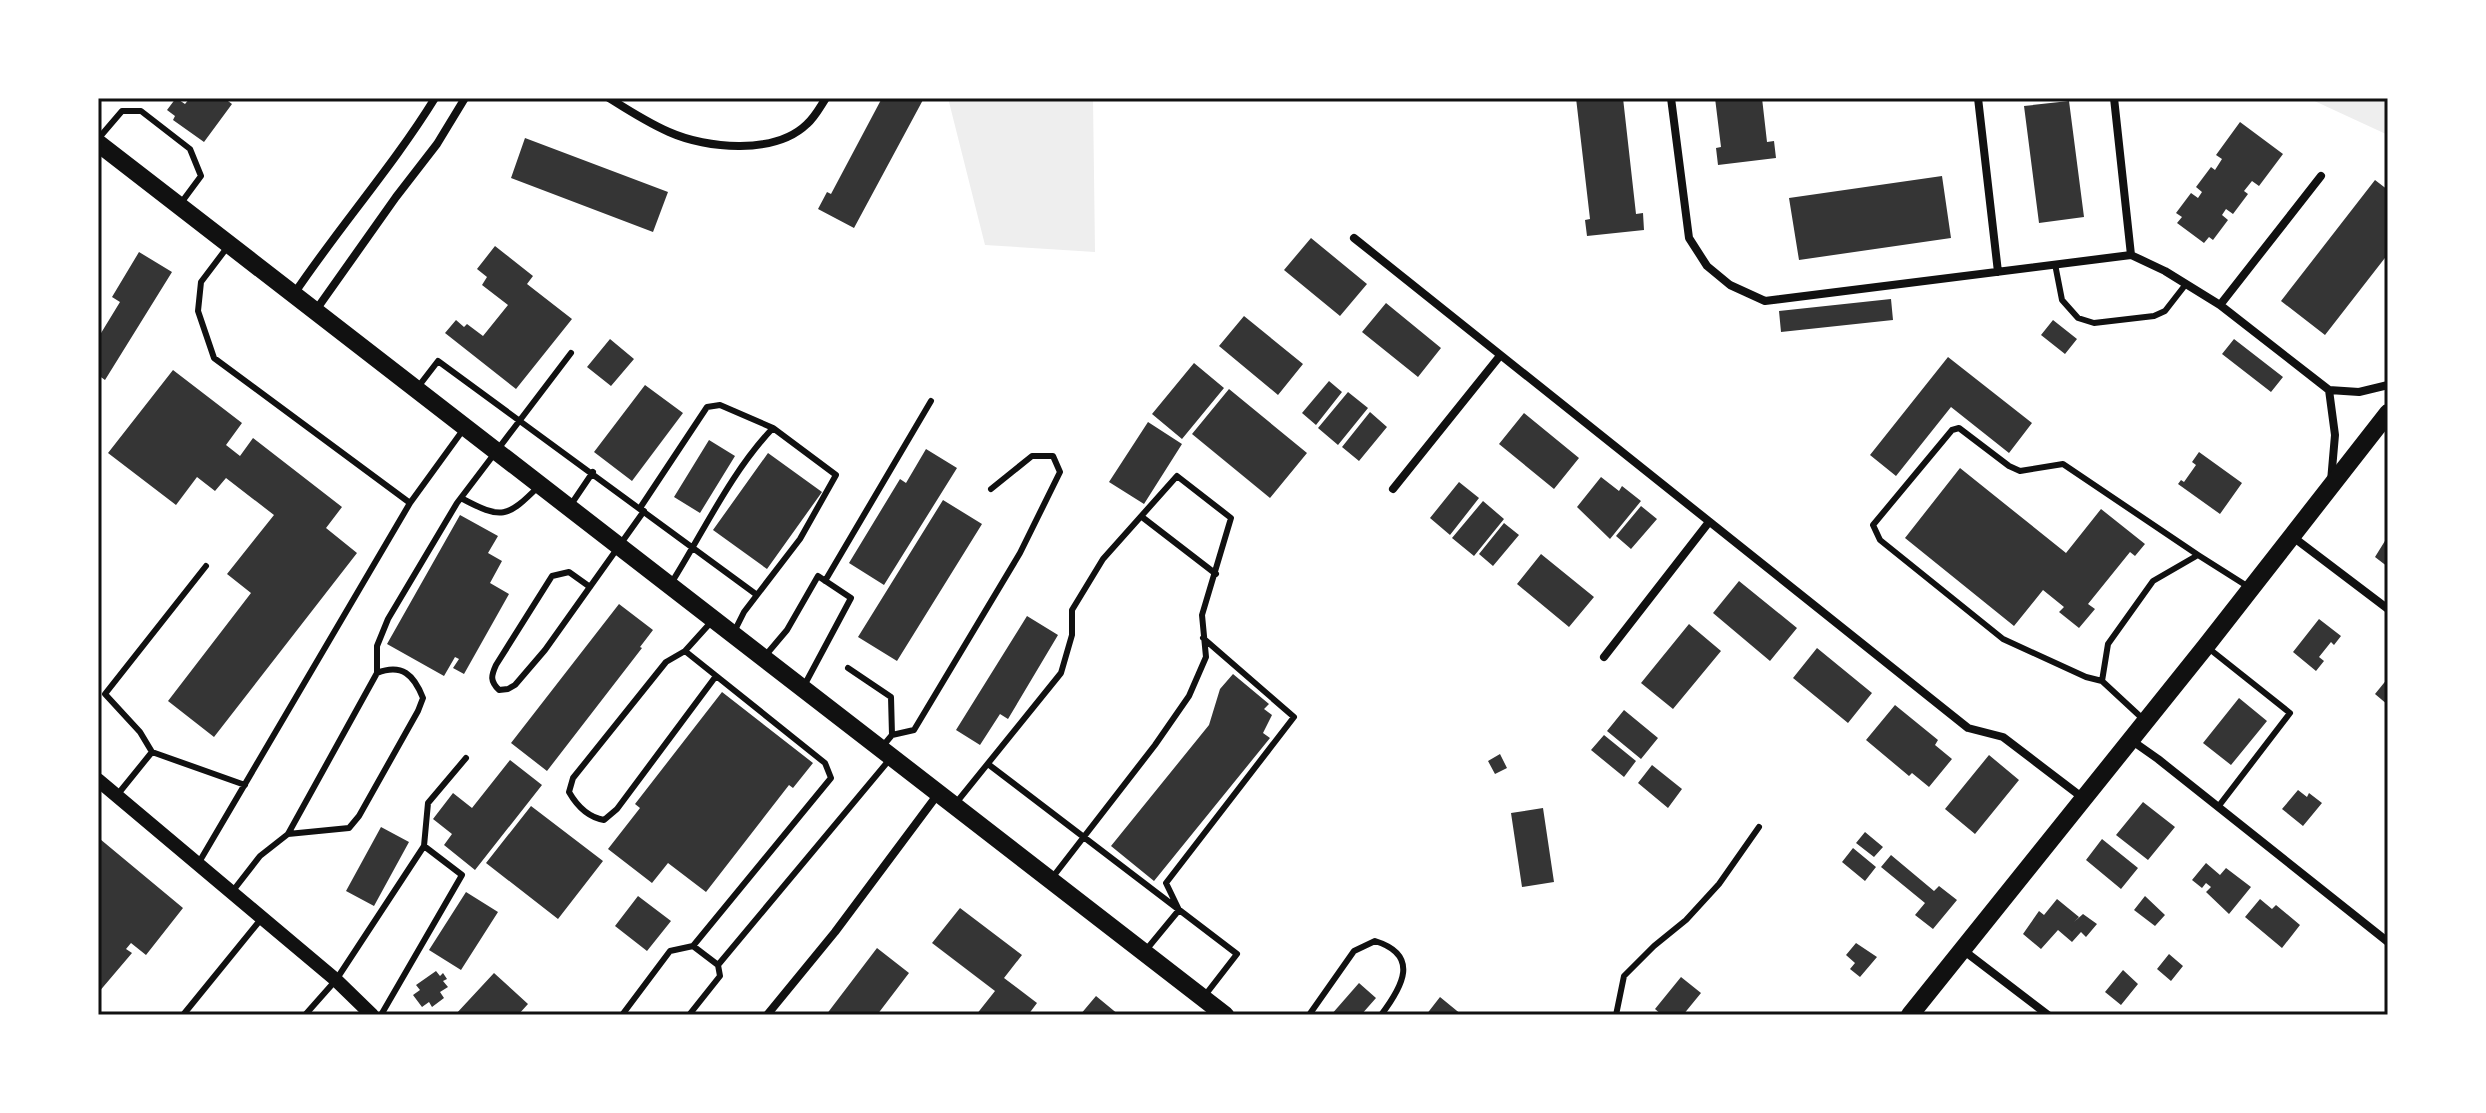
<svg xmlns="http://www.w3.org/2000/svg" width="2486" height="1113" font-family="'Archivo Narrow',sans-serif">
	<rect width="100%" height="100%" fill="#fff"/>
	<path fill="#eee" d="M948 98H1093L1095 252 985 245Z
		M2308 98H2388V136V135Z"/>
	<path fill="#353535" d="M176 98 185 104 190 98H224L232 104 204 142 173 120 175 116 167 110Z
		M882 98H924L854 228 818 209 827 192 831 194Z
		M1576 98H1623L1636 214 1643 213 1644 230 1587 236 1585 220 1590 219Z
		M1715 98H1762L1767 142 1774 141 1776 158 1718 165 1716 148 1721 147Z
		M2069 101 2084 217 2039 223 2024 106Z
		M2240 122 2283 154 2259 186 2252 181 2244 191 2248 194 2233 214 2226 209 2222 215 2228 220 2213 240 2209 237 2204 243 2177 223 2182 217 2176 213 2191 193 2198 198 2202 192 2196 187 2211 167 2215 170 2222 159 2216 155Z
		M525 138 668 192 653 232 511 178Z
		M1942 176 1951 238 1799 260 1789 198Z
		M2375 180 2388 190V254L2325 335 2281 301Z
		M1311 238 1367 284 1340 316 1284 270Z
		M495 246 533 276 527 284 572 319 516 389 445 333 456 320 464 327 467 324 483 336 508 305 482 285 487 277 477 269Z
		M139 252 172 272 105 380 98 375V338L120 302 112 297Z
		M1891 299 1893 320 1781 332 1779 311Z
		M1386 303 1441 348 1418 377 1362 332Z
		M1244 316 1303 364 1278 395 1219 346Z
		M2053 320 2077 339 2065 354 2041 335Z
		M610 339 634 359 611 386 587 367Z
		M2234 339 2283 377 2271 392 2222 354Z
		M1948 357 2032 423 2009 453 1951 407 1896 476 1870 455Z
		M1194 363 1224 388 1182 439 1152 414Z
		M173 370 242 423 226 445 240 456 253 438 342 507 326 528 357 553 214 737 168 701 251 593 227 574 274 515 226 478 215 491 197 477 176 505 108 453Z
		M1329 381 1342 392 1316 425 1302 413Z
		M645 385 683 413 632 481 594 452Z
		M1229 389 1307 453 1270 498 1192 434Z
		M1348 392 1368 408 1338 445 1318 428Z
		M1370 412 1387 427 1359 461 1342 447Z
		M1524 413 1579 458 1554 489 1499 444Z
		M1148 422 1182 444 1144 504 1109 482Z
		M709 440 735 456 700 513 674 497Z
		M926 449 957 468 884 585 849 563 900 479 906 483Z
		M2199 452 2242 483 2220 514 2178 484 2181 480 2184 482 2196 465 2192 462Z
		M768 453 822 492 767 569 713 530Z
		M1960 468 2066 553 2101 509 2145 544 2135 556 2130 552 2088 604 2095 609 2079 628 2059 612 2064 607 2043 590 2014 626 1905 538Z
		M1601 477 1619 491 1622 486 1641 501 1610 539 1577 507Z
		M1459 482 1479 498 1450 535 1430 518Z
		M943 500 982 524 897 661 858 637Z
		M1483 501 1504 519 1474 556 1452 538Z
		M1641 506 1657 519 1631 549 1616 536Z
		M460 515 498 536 488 553 502 561 490 583 509 594 464 674 453 668 459 659 455 657 444 676 387 644Z
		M1504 523 1519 535 1493 566 1479 554Z
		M2388 536V567L2375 557Z
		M1541 554 1594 597 1569 627 1517 584Z
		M1739 581 1797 628 1770 661 1713 613Z
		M619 604 653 630 640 647 642 648 547 771 511 743Z
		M1027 616 1058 635 1008 719 1000 714 980 745 956 730Z
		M2319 619 2341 636 2334 645 2331 642 2319 657 2324 661 2316 671 2293 652Z
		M1689 624 1721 651 1673 709 1641 683Z
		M1817 648 1872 693 1848 723 1793 678Z
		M1233 674 1269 704 1264 709 1272 715 1263 733 1270 738 1154 881 1111 846 1209 725 1220 689Z
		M2388 678V705L2375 694Z
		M722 692 813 763 793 788 789 785 706 892 668 863 652 883 608 849 640 808 635 804Z
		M2239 698 2267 721 2231 765 2203 743Z
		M1895 705 1938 740 1935 745 1952 759 1929 787 1912 773 1909 776 1866 740Z
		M1624 710 1658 738 1641 759 1607 731Z
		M1604 735 1636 761 1624 777 1591 750Z
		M1500 754 1507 768 1495 774 1488 761Z
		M1989 755 2019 780 1975 834 1945 809Z
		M510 760 542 785 475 870 444 845 452 834 433 819 453 793 472 808Z
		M1652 765 1682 789 1668 808 1638 783Z
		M2298 790 2307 797 2309 793 2322 803 2303 826 2282 809Z
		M2143 802 2175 827 2148 860 2116 835Z
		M531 806 603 861 558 919 486 863Z
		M1543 808 1554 882 1522 887 1511 813Z
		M381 827 409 842 374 906 346 891Z
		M1865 832 1883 847 1874 857 1856 843Z
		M100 839 183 908 146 955 131 943 126 949 132 953 98 993Z
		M2102 839 2138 868 2121 889 2086 860Z
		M1853 848 1876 867 1865 881 1842 862Z
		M1891 855 1934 891 1939 886 1957 900 1933 929 1915 915 1925 903 1881 867Z
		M2206 863 2220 875 2226 868 2251 887 2229 914 2206 892 2211 887 2206 883 2202 888 2192 880Z
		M466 892 498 912 461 970 429 950Z
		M638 896 671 921 647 951 615 926Z
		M2145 896 2165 915 2155 926 2134 910Z
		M2057 899 2079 917 2074 922 2083 914 2097 924 2086 937 2081 932 2072 942 2058 930 2041 949 2023 934 2039 911 2044 915Z
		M2260 899 2272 909 2276 905 2300 925 2282 948 2245 917Z
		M960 908 1022 955 1004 978 1037 1003 1028 1015H976L995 991 932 943Z
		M1856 943 1877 957 1860 977 1850 969 1855 963 1846 955Z
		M877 948 909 973 877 1015H826Z
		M2169 954 2183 966 2171 981 2157 969Z
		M2123 970 2138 984 2121 1005 2105 992Z
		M436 971 440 976 443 973 447 979 443 981 448 987 440 992 444 998 432 1007 429 1002 422 1007 413 995 420 990 416 985Z
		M494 973 528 1004 518 1015H455Z
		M1681 977 1701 993 1683 1015H1662L1655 1009Z
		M1359 983 1376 998 1361 1015H1331Z
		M1096 996 1119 1015H1080Z
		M1440 997 1462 1015H1426Z"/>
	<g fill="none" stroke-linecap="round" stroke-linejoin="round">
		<path stroke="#111" stroke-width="6" d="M98 139 122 111H141L190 149 201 176 181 203
			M229 245 201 282 198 311 214 358 410 503
			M2055 264 2062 300 2078 318 2094 323 2154 316 2165 311 2186 284
			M418 387 438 361 757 595
			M461 498C502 520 507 518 539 486
			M570 506 593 472
			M640 508 707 407 720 405 773 428
			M1142 517 1216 574
			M825 581 931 401
			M672 582C704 531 731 472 773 428L836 475 800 539 744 612 735 630
			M590 587 569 572 552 576 496 665C491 676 490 681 499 690L508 689 515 685 545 650 644 511
			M713 620 685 651 666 662 573 778 569 792C577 806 587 817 604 820L617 809 716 676
			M2207 647 2290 713 2218 807
			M685 651 825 763 831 778 693 946
			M765 656 787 630 818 576 851 598 805 684
			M848 668 891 697 892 735
			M377 673V646L388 619 457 503 571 353
			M2102 681 2086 677 2003 639 1880 540 1873 525 1952 430 1959 428 2009 466 2020 471 2063 464 2198 555
			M2143 719 2102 681 2108 644 2153 581 2198 555 2247 586
			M882 747 892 735 914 730 1020 553 1060 472 1053 456H1032L991 489
			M152 752 140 732 105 694 206 566
			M988 764 1237 954 1206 994
			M118 794 152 752 245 785
			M956 803 1061 673 1072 635V610L1103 559 1177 476 1231 518 1202 615 1206 657 1189 696 1155 745 1052 878
			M424 846 428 803 466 758
			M198 864 410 503 463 430
			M232 892 260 856 288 834 377 673C402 663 414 675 423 698L418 711 359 816 349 828 288 834
			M1146 950 1179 910 1166 883 1294 717 1203 638
			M718 965 890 759
			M183 1015 262 918
			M305 1015 336 980 424 846 462 875 381 1015
			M622 1015 670 951 693 946 718 965 720 976 689 1015
			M1309 1015 1354 951 1375 941C1420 955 1403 986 1381 1015
			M1616 1015 1624 976 1654 946 1686 920 1719 884 1759 827"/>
		<path stroke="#111" stroke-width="8" d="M609 98C628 110 648 123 669 132 707 149 775 155 807 124 815 117 820 107 826 98
			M1671 98 1689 238 1707 266 1730 285 1765 301 2131 255 2165 271 2220 305 2329 390 2359 392 2388 385
			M1978 98 1998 272
			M2114 98 2131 255
			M1354 238 1968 728 2003 737 2083 798
			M294 294C339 227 393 166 435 98
			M2220 305 2321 176
			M316 310 396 197 437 144 465 98
			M2329 390 2335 435 2331 481
			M1393 489 1499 357
			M2293 537 2388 609
			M1604 657 1709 522
			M2131 740 2158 759 2388 942
			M1963 950 2048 1015
			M767 1015 835 932 938 794"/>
		<path stroke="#111" stroke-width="14" d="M98 780 336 980 372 1015"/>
		<path stroke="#111" stroke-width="18" d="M98 143 1225 1015
			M1910 1015 2206 646 2388 413"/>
	</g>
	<rect width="2486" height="1113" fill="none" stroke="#ffffff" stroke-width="200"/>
	<rect x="100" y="100" width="2286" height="913" fill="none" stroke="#111" stroke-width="3"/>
</svg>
